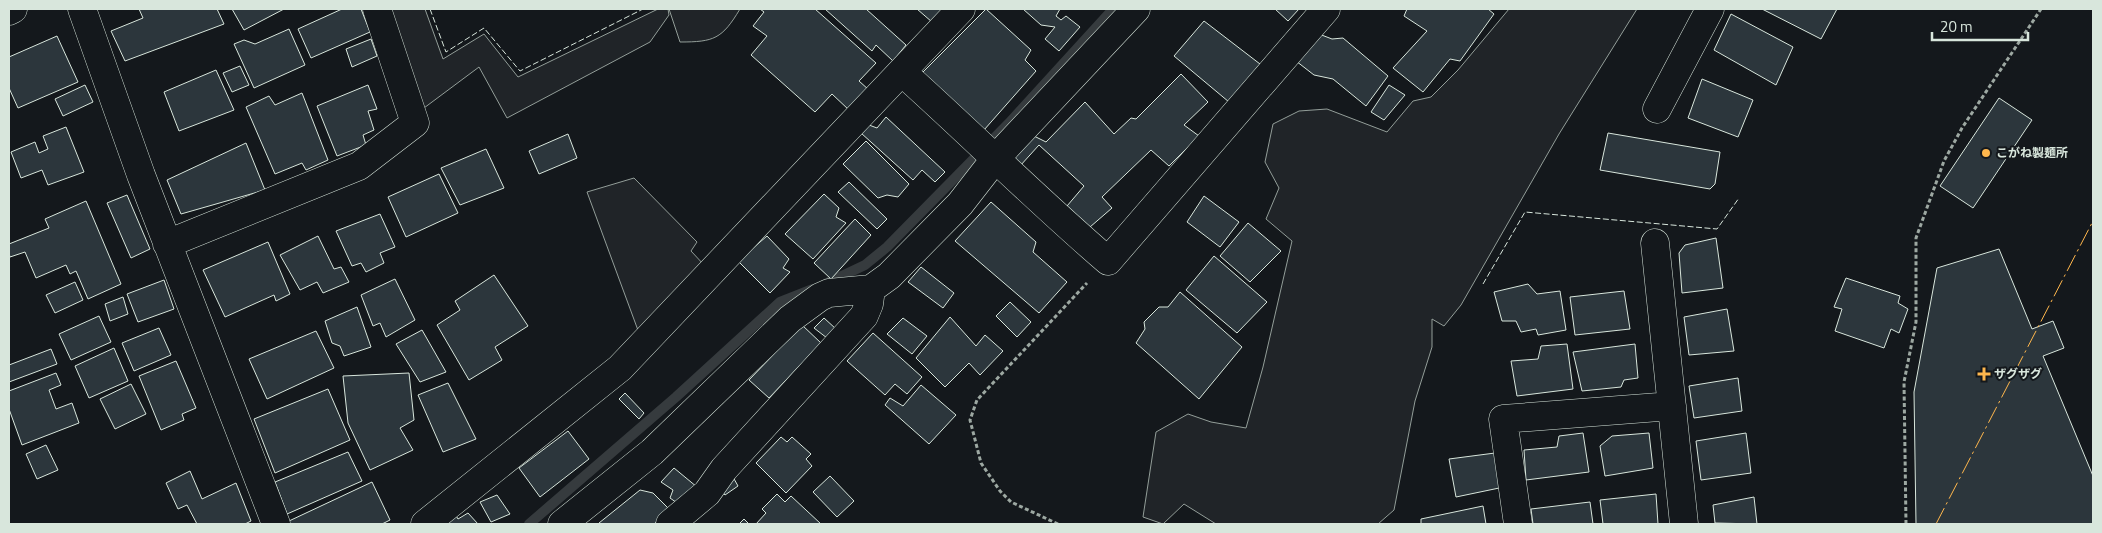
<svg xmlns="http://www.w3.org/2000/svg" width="2102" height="533" font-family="'Titillium Web','Noto Sans JP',sans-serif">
	<rect width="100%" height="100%" fill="#14181c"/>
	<path fill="#202428" stroke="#939e99" d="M391 9H425L443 59 484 34 518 77 658 9H668L669 15 650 42 507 118 479 67 424 108Z
		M669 9H740C722 39 714 42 680 42Z
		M1509 9H1637L1559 134 1461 305 1444 326 1432 319V347L1415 401 1394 510 1378 524H1216L1184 504 1163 524 1143 517 1156 432 1188 414 1211 422 1246 428 1263 367 1292 241 1266 219 1279 188 1265 162 1273 124 1299 111 1327 109 1387 132 1413 101 1431 97 1458 70Z
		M634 178 697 242 691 251 705 266 639 333 587 192Z"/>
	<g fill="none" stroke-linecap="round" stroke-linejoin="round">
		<path stroke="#363b3e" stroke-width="10" d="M827 283 865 265 887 247 1009 123 1113 9
			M529 524 676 397 780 302 813 289"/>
	</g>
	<path fill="#2c363c" stroke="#d8e6dc" d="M139 9H217L224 24 125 61 111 31 143 18Z
		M232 9H284L244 30Z
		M342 9H361L370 32 311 58 298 29Z
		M760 9H815L876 63 859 81 869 90 849 110 832 94 815 112 751 55 767 36 753 26 764 12Z
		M825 9H866L906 45 893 61 876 45 872 51Z
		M917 9H945L932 22Z
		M986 9 1031 50 1025 60 1036 71 984 130 922 73Z
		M1023 9H1060L1056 16 1061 20 1066 16 1080 27 1059 51 1045 39 1055 27 1041 25Z
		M1275 9H1299L1288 21Z
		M1407 9H1488L1494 14 1460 61 1450 59 1423 92 1393 68 1427 31 1404 16Z
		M1762 9H1837L1821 39Z
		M1731 14 1793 47 1776 85 1714 50Z
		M1204 21 1260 64 1229 102 1174 56Z
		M289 29 305 65 254 88 234 44 244 40 255 44Z
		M1319 34 1332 39 1343 38 1388 76 1366 106 1333 79 1314 75 1296 61Z
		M57 36 78 82 18 108 9 88V57Z
		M371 39 377 56 352 67 346 49Z
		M240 66 249 85 232 92 223 73Z
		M216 70 234 110 179 131 164 92Z
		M1181 74 1208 102 1184 125 1199 136 1169 166 1151 150 1102 197 1112 208 1090 227 1067 206 1084 186 1039 145 1020 166 1011 159 1034 136 1046 142 1085 102 1114 134 1131 118 1136 119Z
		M1702 79 1753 100 1738 137 1688 118Z
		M85 85 93 102 63 116 55 99Z
		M368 85 377 109 368 111 374 130 363 135 366 145 337 156 317 106Z
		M1389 85 1405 95 1384 120 1371 112Z
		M302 93 328 160 306 170 302 163 275 174 246 107 269 96 275 105Z
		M1999 98 2032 120 1973 208 1940 186Z
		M886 117 945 172 935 182 922 170 913 180 861 133 869 125 877 128Z
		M66 127 84 172 48 185 42 170 21 178 11 152 35 142 39 153 48 149 43 136Z
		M1608 133 1720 152 1715 184 1710 189 1600 170Z
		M568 134 577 158 539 174 529 151Z
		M866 141 909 184 898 197 887 195 878 198 843 164Z
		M246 143 265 190 181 214 167 180Z
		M486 149 504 188 460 205 441 168Z
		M439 174 458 213 406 237 388 197Z
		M849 182 887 219 877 229 838 192Z
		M824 194 839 208 836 217 846 223 813 259 785 234Z
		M127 195 150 249 131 258 107 203Z
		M1204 196 1239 222 1220 247 1187 222Z
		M86 201 121 284 88 299 76 271 70 274 66 265 36 278 25 252 10 257 9 253V244L49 228 45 219Z
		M991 202 1036 242 1033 252 1067 282 1039 313 955 241Z
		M380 214 395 247 380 253 384 263 366 272 361 263 352 266 336 231Z
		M855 219 871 235 831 279 814 263Z
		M1248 223 1281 251 1250 282 1220 256Z
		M318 236 334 269 341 267 349 282 323 293 317 282 300 290 280 255Z
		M767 236 789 259 783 268 790 272 770 293 738 261Z
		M1716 238 1723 288 1682 293 1679 253 1685 245Z
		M268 242 290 294 276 301 274 295 225 317 203 270Z
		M1999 249 2032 329 2053 321 2064 348 2043 356 2093 476V524H1916L1914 392 1937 268Z
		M1214 256 1267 302 1237 333 1186 290Z
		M921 267 954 293 943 308 908 282Z
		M494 275 528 326 495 347 502 360 469 380 437 325 460 310 455 301Z
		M1846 278 1900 296 1898 303 1908 309 1899 333 1891 329 1884 348 1835 331 1842 309 1834 307Z
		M395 279 415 320 386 337 380 323 373 326 361 295Z
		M164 280 174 309 138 322 127 294Z
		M75 282 83 300 55 313 46 295Z
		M1528 284 1537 294 1560 291 1566 330 1538 335 1536 329 1521 332 1516 321H1502L1494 292Z
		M1624 291 1630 329 1575 335 1570 297Z
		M1180 292 1242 347 1199 399 1136 343 1145 329 1144 322 1159 307H1168Z
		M123 297 128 314 110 321 105 304Z
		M1010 302 1031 322 1017 337 996 316Z
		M357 307 371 347 344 356 340 346 332 343 325 321Z
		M1727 309 1734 351 1689 355 1684 317Z
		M99 316 111 342 71 360 59 334Z
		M950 317 976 346 985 335 1003 351 980 375 969 363 945 387 916 358Z
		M824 318 836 329 827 338 814 328Z
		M903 318 927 336 912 354 887 334Z
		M802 325 821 343 769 398 749 380Z
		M159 328 171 355 134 371 122 343Z
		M422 330 446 372 420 382 396 344Z
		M316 331 334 368 267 399 249 359Z
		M873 333 922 377 907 394 895 384 885 395 847 361Z
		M1567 344 1573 389 1517 396 1511 361 1538 359 1541 346Z
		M1635 344 1638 378 1624 380 1621 387 1582 391 1573 352Z
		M114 348 128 381 89 398 75 366Z
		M51 349 57 364 9 382V365Z
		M176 361 196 408 182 414 184 420 161 430 139 376Z
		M56 373 61 385 49 390 56 409 72 403 79 423 22 445 9 409V391Z
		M409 373 414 420 400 428 413 450 370 470 348 423 343 376Z
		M1738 378 1742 411 1694 418 1689 386Z
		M448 383 476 439 443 452 418 395Z
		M131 384 146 414 115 429 100 399Z
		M921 385 956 415 929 444 885 405 890 398 903 406Z
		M328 389 350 440 275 473 254 419Z
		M625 393 644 413 639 419 619 399Z
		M568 431 589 459 540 497 519 468Z
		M1583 433 1589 472 1526 480 1524 450 1557 447 1559 436Z
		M1649 433 1653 468 1605 476 1600 446 1612 436Z
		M1746 433 1751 473 1701 480 1696 441Z
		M781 437 787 442 792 437 811 454 806 459 812 466 786 493 756 463Z
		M46 445 58 470 37 479 26 454Z
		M348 452 362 481 287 514 275 482Z
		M1495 453 1504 487 1456 497 1449 459Z
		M674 468 697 487 680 505 670 498 673 490 661 482Z
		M190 471 202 499 236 483 251 521 245 524H197L187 505 178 509 166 483Z
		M830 476 854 501 837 517 813 492Z
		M733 477 738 486 725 495 719 488Z
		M372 482 390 520 382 524H290L289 521Z
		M640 490 653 493 671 511 654 524H600L599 523Z
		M777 494 785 502 791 496 821 524H756L766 513 762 509Z
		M1656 494 1658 524H1603L1600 500Z
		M497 495 510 514 491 522 480 502Z
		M1754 497 1757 524 1715 523 1713 505Z
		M1590 502 1593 524H1533L1531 509Z
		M1483 506 1486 524H1421V519Z
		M468 513 478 524H444L455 514 458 519Z
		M744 519 749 524H739Z"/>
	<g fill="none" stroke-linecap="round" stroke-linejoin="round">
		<g stroke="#d8e6dc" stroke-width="29">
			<path id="minor" d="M82 9 141 175 276 524
				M9 11 13 9
				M902 72C971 134 1037 200 1108 261L1326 9
				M1657 109 1710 9
				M1655 243 1684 524
				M167 244 359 166 415 123 377 9
				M425 524 620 368 961 9
				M562 524 652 452 790 319 820 297 829 293 871 289 889 276 960 204 995 159 1136 9
				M670 524 707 493 724 469 864 316 869 304 871 289
				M1518 524 1503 419 1672 406"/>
		</g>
		<path stroke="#9da8a2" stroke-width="3" stroke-dasharray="4 2.5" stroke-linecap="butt" d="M1058 524 1011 502 1000 491 981 463 970 420 977 400 1087 283
			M1906 524 1904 382 1916 322V238L1944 161 1962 128 2041 9"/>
		<use href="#minor" stroke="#14181c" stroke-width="28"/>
		<path stroke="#d8e6dc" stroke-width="1" stroke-dasharray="6 2.5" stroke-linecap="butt" d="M430 9 446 52 484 28 520 71 643 9
			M1483 284 1525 212 1717 229 1739 198"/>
		<path stroke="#ffb74d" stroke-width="1" stroke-dasharray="18 4 2.5 4" stroke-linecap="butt" d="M1936 524 2093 221"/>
	</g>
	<g fill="#ffb74d" stroke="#14181c" stroke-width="2">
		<circle cx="1986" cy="153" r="5"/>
		<path d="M1981.5 366.5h5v5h5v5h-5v5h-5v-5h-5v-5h5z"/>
	</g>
	<g text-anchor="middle" stroke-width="4" stroke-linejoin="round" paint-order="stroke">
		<g font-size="12" font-weight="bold" fill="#d8e6dc" stroke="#14181c" text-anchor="start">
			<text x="1996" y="157">こがね製麺所</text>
			<text x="1994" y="378">ザグザグ</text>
		</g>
	</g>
	<rect width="2102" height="533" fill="none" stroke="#d8e6dc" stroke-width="20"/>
	<path d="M1932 32v8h96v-8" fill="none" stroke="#d8e6dc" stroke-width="2.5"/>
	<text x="1940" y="32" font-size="15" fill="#d8e6dc" stroke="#14181c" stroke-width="4" paint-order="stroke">20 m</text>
</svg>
